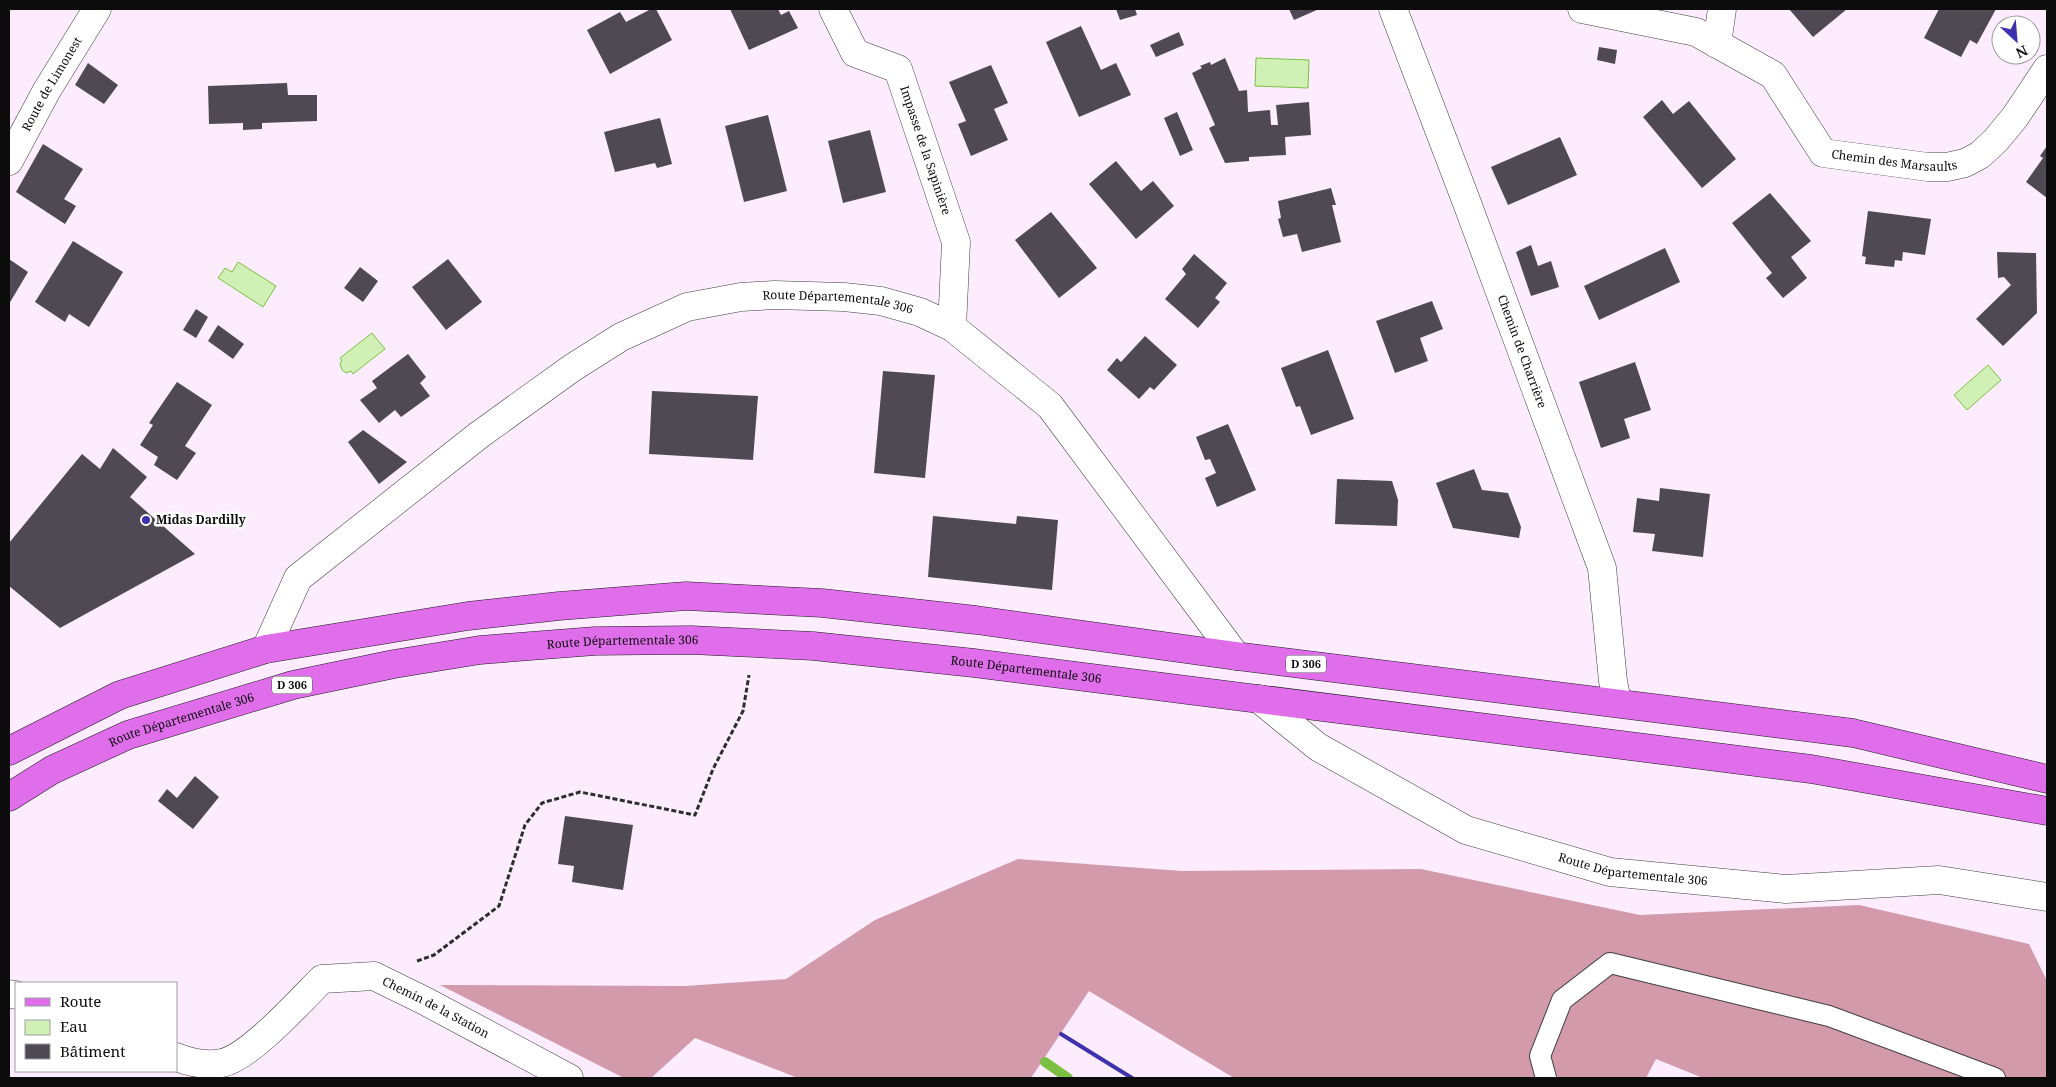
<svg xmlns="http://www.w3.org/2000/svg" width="2056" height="1087" font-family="'Noto Serif',serif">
	<rect width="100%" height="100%" fill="#fcecfd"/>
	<path fill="#d39aab" d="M1018 859 1182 871 1421 869 1640 915 1859 905 2029 944 2047 981V1078H1703L1656 1059 1646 1078H1234L1089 991 1031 1078H798L695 1038 651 1078H624L440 985 685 986 786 979 875 920Z"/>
	<path fill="#d1f0b6" stroke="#7bc043" d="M1256 58 1309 60 1308 88 1255 86Z
		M238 262 276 286 263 307 218 278 225 268 232 272Z
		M372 333 385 349 353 374 351 371 346 373 342 370 340 364 342 360 340 358Z
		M1988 365 2001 380 1967 410 1954 395Z"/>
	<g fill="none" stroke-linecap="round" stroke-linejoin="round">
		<path stroke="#7bc043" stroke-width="10" d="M1045 1062 1068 1078"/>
	</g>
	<path fill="#4f4953" d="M651 9H656L672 40 610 74 587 30 620 12 626 22Z
		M730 9H778L781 15 789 11 798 28 749 50Z
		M1116 9H1135L1137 15 1120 20Z
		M1289 9H1319L1294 20Z
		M1789 9H1847L1813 37Z
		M1939 9H1996L1977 44 1970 40 1961 57 1924 38Z
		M1081 26 1101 70 1116 63 1131 95 1079 117 1046 42Z
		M1179 32 1184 45 1156 57 1150 45Z
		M1599 47 1617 50 1615 64 1597 60Z
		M1225 58 1239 91 1247 90 1248 112 1270 110 1271 125H1278L1276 105 1309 102 1311 135 1285 137 1286 155 1249 157V161L1225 163 1209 128 1215 125 1192 73 1202 68 1200 66 1210 62 1211 65Z
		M88 63 118 85 104 104 75 85Z
		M991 65 1008 103 994 109 1008 140 971 156 958 124 966 121 949 82Z
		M287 83 288 95H317V121L262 123V129L243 130V123L209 124 208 86Z
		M1662 100 1673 114 1689 101 1736 159 1702 188 1643 117Z
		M1177 112 1193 150 1180 156 1164 118Z
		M768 115 787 191 744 202 725 126Z
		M660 118 672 164 657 168 655 163 615 172 604 132Z
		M870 130 886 192 843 203 828 141Z
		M1560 137 1577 175 1508 205 1491 167Z
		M43 144 83 169 64 199 76 206 65 224 16 192Z
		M2047 146V198L2026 182 2043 158 2040 156Z
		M1116 161 1141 191 1153 181 1174 206 1136 239 1089 184Z
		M1331 188 1336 205H1332L1341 242 1302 252 1297 234 1283 237 1278 219 1281 218 1278 201Z
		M1770 193 1811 241 1791 257 1807 278 1783 298 1766 278 1772 273 1732 223Z
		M1868 211 1931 219 1925 255 1903 252 1902 261 1895 260 1894 267 1865 264 1866 257 1862 256Z
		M1051 212 1097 268 1059 298 1015 240Z
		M73 241 123 272 89 327 69 314 65 322 35 302Z
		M1531 245 1538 266 1551 261 1559 287 1531 296 1516 252Z
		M1665 248 1680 282 1599 320 1584 286Z
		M1997 252 2036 253 2037 313 2003 346 1976 319 2011 285 2004 277 1998 278Z
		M1194 254 1227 283 1215 298 1220 302 1198 328 1165 299 1186 274 1182 269Z
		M9 259 28 272 9 304Z
		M448 259 482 302 446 330 412 287Z
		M360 267 378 281 363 302 344 288Z
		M1432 301 1443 329 1420 338 1428 361 1395 373 1376 321Z
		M196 309 208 317 196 338 183 330Z
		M218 325 244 344 233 359 208 341Z
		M1145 336 1177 365 1154 390 1150 387 1139 399 1107 370 1117 358 1121 362Z
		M1328 350 1354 419 1311 435 1300 406 1296 407 1281 368Z
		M408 354 426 377 420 383 430 396 401 417 395 410 379 423 360 400 377 388 372 381Z
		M1635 362 1651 410 1624 419 1630 438 1601 448 1579 382Z
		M883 371 935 375 925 478 874 473Z
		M177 382 212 405 185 446 196 453 177 480 154 465 158 457 140 445 153 425 149 423Z
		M652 391 758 396 753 460 649 454Z
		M1228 424 1256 490 1217 507 1205 478 1216 473 1210 459 1205 460 1196 437Z
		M363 430 407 462 379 484 348 442Z
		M113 448 147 477 130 497 195 554 60 628 9 586V543L82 454 100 469Z
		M1474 469 1482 490 1508 493 1521 527 1519 538 1453 528 1436 483Z
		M1337 479 1392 481 1398 500 1397 526 1335 524Z
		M1660 488 1710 494 1703 557 1652 551 1655 534 1633 532 1637 498 1659 501Z
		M933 516 1016 524 1017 516 1058 520 1052 590 928 577Z
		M195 776 219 797 193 829 158 801 167 789 177 798Z
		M565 816 633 825 623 890 572 882 574 866 558 864Z"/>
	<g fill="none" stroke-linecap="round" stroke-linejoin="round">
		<g stroke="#3f3f3f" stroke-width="22">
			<path id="lane" d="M1546 1078 1540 1056 1562 1000 1610 963 1829 1016 1995 1078"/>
		</g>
		<g stroke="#3f3f3f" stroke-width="29">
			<g id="street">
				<path id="s1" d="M833 9 855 53 898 69 956 242 952 327"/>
				<path id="s2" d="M1393 9 1467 203 1602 568 1613 681 1617 702"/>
				<path id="s3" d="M1582 9 1696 32 1773 75 1823 153 1928 167H1947L1965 163 1980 155 1996 140 2015 117 2047 69"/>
				<path d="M1717 44 1722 9"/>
				<path id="s4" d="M9 161 47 90 97 9"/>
				<path id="s5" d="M266 649 298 578 479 435 572 368 621 337 687 307 741 297 774 295 844 297 881 301 920 312 952 327 1050 406 1236 656"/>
				<path id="s6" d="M1259 699 1318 747 1466 830 1610 872 1786 889 1939 880 2047 897"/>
				<path d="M9 994 16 995"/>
				<path id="s7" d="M176 1057C189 1062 207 1066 222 1063 250 1057 300 1001 322 979L374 976 425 1001 569 1078"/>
			</g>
		</g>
		<g stroke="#1d1d1d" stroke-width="29">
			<g id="primary">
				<path d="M9 751 120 695 266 649 468 616 559 606 686 596 822 603 976 620 1236 656 1853 733 2047 779"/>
				<path id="s8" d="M9 797 52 770 128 735 293 685 394 664 480 650 595 641 691 640 813 646 974 663 1811 769 2047 811"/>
			</g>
		</g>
		<path stroke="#2e2e2e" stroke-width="3" stroke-dasharray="5 2.5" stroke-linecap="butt" d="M417 961 434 955 499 906 525 825 542 803 580 792 695 815 713 769 743 711 749 675"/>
		<use href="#lane" stroke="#fff" stroke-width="20"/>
		<use href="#street" stroke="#fff" stroke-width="28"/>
		<use href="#primary" stroke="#e06eeb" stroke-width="28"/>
		<path stroke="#3e31ae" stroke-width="4" d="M1061 1034 1132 1078"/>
	</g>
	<circle fill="#3e31ae" stroke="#fff" stroke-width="2" cx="146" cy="520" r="5"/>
	<g text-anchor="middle" stroke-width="5" stroke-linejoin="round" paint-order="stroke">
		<g fill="#fff" stroke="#555" stroke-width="1">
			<rect x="1286" y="655.5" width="40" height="17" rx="4"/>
			<rect x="272" y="676.5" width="40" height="17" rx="4"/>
		</g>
		<g font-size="11" font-weight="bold" fill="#0c0c0c">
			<text x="1306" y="668">D 306</text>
			<text x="292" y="689">D 306</text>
		</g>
		<g font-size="12" fill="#0c0c0c" stroke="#fff">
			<text dy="4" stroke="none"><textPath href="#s4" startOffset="88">Route de Limonest</textPath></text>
			<text dy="4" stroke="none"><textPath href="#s1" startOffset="181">Impasse de la Sapinière</textPath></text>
			<text dy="4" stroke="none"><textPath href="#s3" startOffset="369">Chemin des Marsaults</textPath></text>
			<text dy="4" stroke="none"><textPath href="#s5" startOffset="706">Route Départementale 306</textPath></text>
			<text dy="4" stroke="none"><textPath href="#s2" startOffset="366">Chemin de Charrière</textPath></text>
			<text dy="4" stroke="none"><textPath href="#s8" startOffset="640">Route Départementale 306</textPath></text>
			<text dy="4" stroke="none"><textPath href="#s8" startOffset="1045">Route Départementale 306</textPath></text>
			<text dy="4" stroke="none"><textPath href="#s8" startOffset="190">Route Départementale 306</textPath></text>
			<text dy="4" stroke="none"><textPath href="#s6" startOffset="418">Route Départementale 306</textPath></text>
			<text dy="4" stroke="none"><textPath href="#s7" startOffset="300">Chemin de la Station</textPath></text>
		</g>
		<g font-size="12" font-weight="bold" fill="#0c0c0c" stroke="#fff" text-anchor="start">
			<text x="156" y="524">Midas Dardilly</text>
		</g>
	</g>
	<rect width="2056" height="1087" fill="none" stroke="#0c0c0c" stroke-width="20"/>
	<rect x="15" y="982" width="162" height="90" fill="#ffffff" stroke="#9e9e9e"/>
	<rect x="25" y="998" width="25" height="8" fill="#e06eeb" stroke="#9e9e9e"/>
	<text x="60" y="1007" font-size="15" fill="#0c0c0c">Route</text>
	<rect x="25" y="1020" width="25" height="15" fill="#d1f0b6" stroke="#9e9e9e"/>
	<text x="60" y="1032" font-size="15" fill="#0c0c0c">Eau</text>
	<rect x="25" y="1044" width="25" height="15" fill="#4f4953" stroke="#9e9e9e"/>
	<text x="60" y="1057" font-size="15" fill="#0c0c0c">Bâtiment</text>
	<g transform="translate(2016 40) rotate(154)"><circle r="24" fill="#ffffff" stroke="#9e9e9e"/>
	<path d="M0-4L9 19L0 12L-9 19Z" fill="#3e31ae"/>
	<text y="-8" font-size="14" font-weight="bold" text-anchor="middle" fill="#0c0c0c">N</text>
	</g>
</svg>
